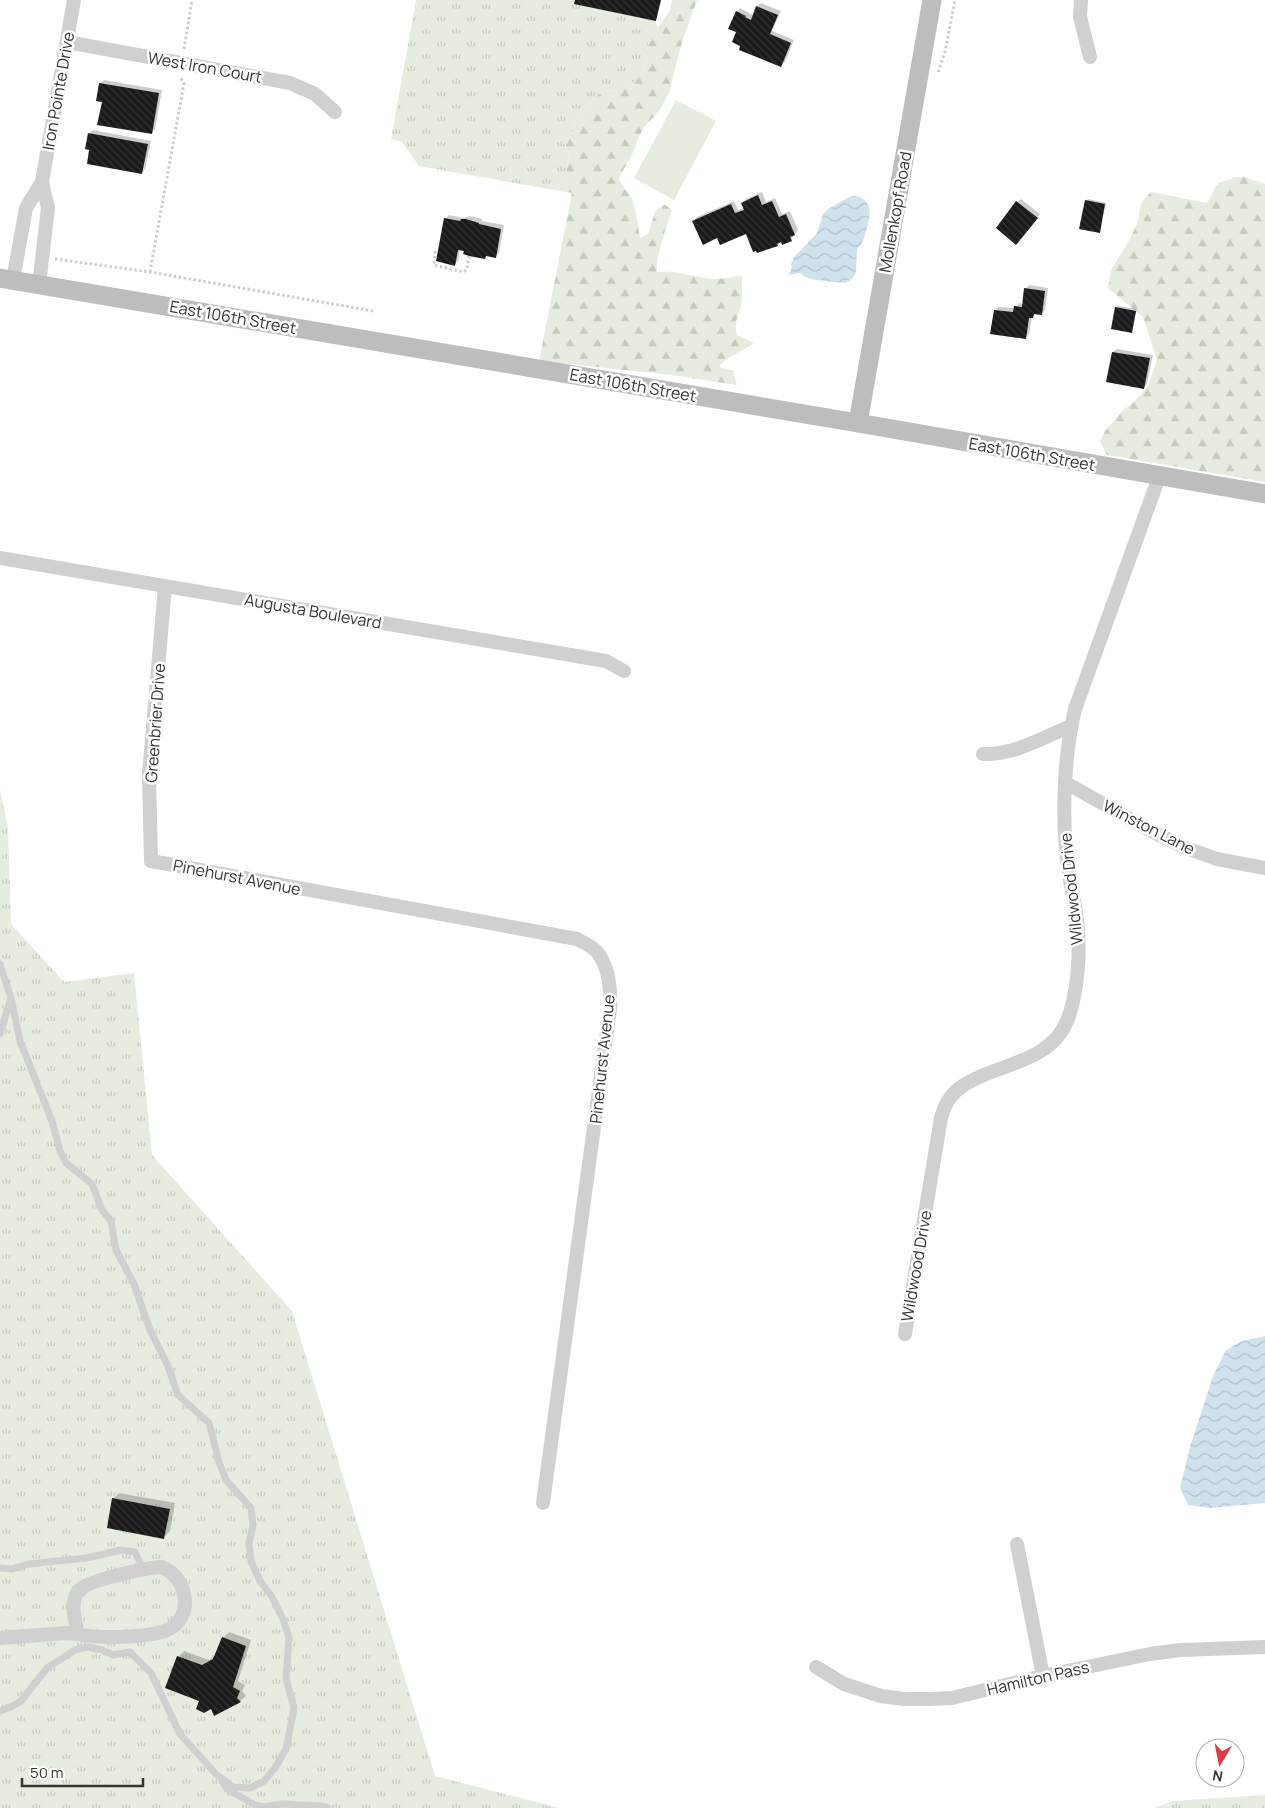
<svg xmlns="http://www.w3.org/2000/svg" width="1265" height="1808" font-family="Manrope,sans-serif">
	<defs>
		<pattern id="grass-tufts" width="24" height="20" patternUnits="userSpaceOnUse" patternTransform="scale(1.25)"><rect width="24" height="20" fill="#e6ecdf"/><path d="M3 7l-1-3M5 7V3M7 7l1-3M15 17l-1-3M17 17v-4M19 17l1-3" fill="none" stroke="#c6cbc0"/></pattern>
		<pattern id="forest-firs" width="22" height="20" patternUnits="userSpaceOnUse" patternTransform="scale(1.25)"><rect width="22" height="20" fill="#e6ecdf"/><path d="M5 1l3.5 6h-7zM16 11l3.5 6h-7z" fill="#c6cbc0"/></pattern>
		<pattern id="water-waves" width="16" height="10" patternUnits="userSpaceOnUse" patternTransform="scale(1.25)"><rect width="16" height="10" fill="#cfe2ee"/><path d="M0 5q4-4 8 0t8 0" fill="none" stroke="#b2c2cd"/></pattern>
		<pattern id="building-back-hatch" width="6" height="6" patternUnits="userSpaceOnUse" patternTransform="scale(1.25)"><rect width="6" height="6" fill="#1a1a1a"/><path d="M-1 5l2 2M0 0l6 6M5-1l2 2" fill="none" stroke="#333"/></pattern>
	</defs>
	<rect width="100%" height="100%" fill="#fff"/>
	<path fill="url(#grass-tufts)" d="M416 0H575V4L656 21 658 30 649 40 644 70 634 82 617 90 602 92 594 98 588 108 576 122 573 131 564 142 569 156 565 181V192L419 166 402 142 391 139Z
		M0 789 8 829 11 924 64 982 134 973 152 1155 292 1311 435 1776 559 1808H0Z
		M1265 1795V1808H1154L1173 1801Z"/>
	<path fill="url(#forest-firs)" d="M672 0H697L682 42 669 93 659 111 645 126 638 138 635 149 619 178C622 187 630 193 633 202 637 213 638 226 640 238L648 234 655 212 664 204 672 210C668 221 654 263 657 272 677 269 695 278 714 279 723 279 733 276 742 276 742 284 742 292 742 300 740 316 733 319 737 335L754 343C743 352 727 355 719 367L733 371 737 385 672 375 539 361 572 193 565 192V181L569 156 564 142 573 131 576 122 588 108 594 98 602 92 617 90 634 82 644 70 649 40 670 10Z
		M1236 177H1245L1265 184V482L1107 455 1100 441 1105 431 1123 410 1135 401 1148 386 1157 360 1143 317 1108 288 1111 270 1131 237 1138 221 1141 203 1151 192 1207 203 1216 186 1221 182Z"/>
	<path fill="#e6ecdf" d="M676 100 716 121 674 200 634 178Z"/>
	<path fill="url(#water-waves)" d="M851 196C874 196 871 216 866 232 863 239 863 244 857 249L856 273 852 279 845 283 816 280 805 277 800 273 788 275 792 268 791 264 794 257 817 233 823 214 828 209Z
		M1265 1336V1503L1210 1508 1188 1505 1180 1488 1190 1447 1213 1376 1226 1350 1242 1341Z"/>
	<path fill="#0003" d="M761 3 781 11 772 31 794 40 785 62 781 65 742 45 738 32 737 12 740 8 754 16 757 6Z
		M104 80 162 90 155 129 152 133 104 101 100 84Z
		M93 130 151 141 145 169 142 173 91 149 89 134Z
		M762 192 766 202 775 198 782 214 790 211 798 230 791 240 781 241 777 245 746 232 718 237 694 221 697 217 734 201 738 210 744 208 742 203 746 199Z
		M1021 199 1040 214 1020 239 1017 202Z
		M1088 199 1106 203 1099 231 1086 201Z
		M449 215 464 218 470 216 482 219V221L504 225 499 253 495 257 487 255 485 257 460 249 458 261 454 265 442 263 445 219Z
		M1029 285 1048 288 1045 310 1041 314 1037 313 1032 317 1029 334 1026 337 995 311 999 307 1015 308 1019 303 1023 304 1026 289Z
		M1118 306 1137 309 1131 332 1116 307Z
		M1117 349 1153 355 1147 384 1144 388 1113 352Z
		M119 1493 175 1503 170 1531 164 1537 113 1499Z
		M229 1632 251 1640 238 1681 245 1685 242 1691 246 1696 240 1701 211 1707 201 1700 178 1657 184 1651 209 1660 215 1656 223 1638Z"/>
	<path fill="url(#building-back-hatch)" d="M575 0H661L656 21 574 4Z
		M756 6 778 15 770 34 791 43 781 67 739 50 740 46 732 42 736 32 728 29 736 11 746 16 745 17 751 20Z
		M99 83 159 93 152 134 97 125 102 102 96 101Z
		M88 133 148 144 142 174 87 164 89 150 85 149Z
		M758 195 762 205 772 201 779 217 786 214 795 235 790 237 792 241 782 245 781 242 777 244 778 246 757 253 756 251 753 252 746 234 720 245 717 238 703 245 692 221 731 204 735 213 744 210 741 203Z
		M1085 200 1105 204 1100 233 1079 229Z
		M1016 201 1038 218 1016 245 996 228Z
		M444 218 460 221 461 219H466L479 223V224L501 229 496 258 486 256 485 259 469 256 463 254 464 251 458 250 455 266 436 261Z
		M1024 288 1045 291 1042 315 1034 314 1033 318H1029L1026 339 990 334 994 310 1013 312 1014 306 1022 307Z
		M1115 307 1136 311 1132 333 1111 329Z
		M1112 352 1150 358 1144 389 1106 382Z
		M112 1498 170 1509 164 1539 107 1528Z
		M222 1637 246 1646 233 1687 240 1691 237 1698 241 1702 214 1716 211 1709 204 1713 196 1709 199 1701 165 1688 177 1656 202 1665 213 1659Z"/>
	<g fill="none" stroke-linecap="round" stroke-linejoin="round">
		<path stroke="#cdcdcd" stroke-width="3" stroke-dasharray="2.5 2.5" stroke-linecap="butt" d="M184 49 192 0
			M938 72 945 52 955 0
			M435 251 434 265 464 272 467 269 469 256
			M55 259 150 272 373 311
			M150 272 184 83 180 77"/>
		<path stroke="#d0d0d0" stroke-width="7" d="M0 964 11 998 20 1041 52 1121 60 1151 66 1163 92 1184 102 1210 111 1221 116 1250 134 1284 150 1330 168 1366 178 1395 209 1423 219 1462 226 1480 251 1508 253 1525 249 1544 251 1561 260 1581 272 1597 283 1619 289 1638 286 1678 294 1708 286 1749 275 1768 264 1781 250 1788 233 1787 216 1774 180 1734 151 1673 130 1652 113 1655 102 1650 88 1647 75 1650 47 1668 21 1701 11 1707 0 1711
			M0 1034 11 998
			M0 1568 12 1569 28 1564 87 1558 121 1550 135 1552 143 1569
			M222 1781 227 1789 255 1805 263 1807 282 1804 322 1806 328 1808"/>
		<path stroke="#d0d0d0" stroke-width="14" d="M1081 0 1080 17 1090 57
			M67 42 290 83 315 94 335 112
			M13 280 26 208 42 182 74 0
			M39 285 48 208 42 182
			M0 558 606 661 624 671
			M165 586 149 774 151 861 577 939C584 943 592 946 597 952 610 968 611 990 610 1009L543 1503
			M983 754C1014 755 1042 738 1071 726
			M1066 783 1155 833 1186 848 1217 859 1265 868
			M905 1334 941 1118C943 1111 945 1104 950 1098 957 1088 967 1083 977 1078 1009 1063 1052 1058 1067 1021 1078 994 1081 949 1077 920 1074 896 1067 873 1066 849 1062 806 1065 751 1075 709L1159 477
			M1017 1544 1043 1676
			M161 1567C188 1576 195 1618 167 1630 148 1638 98 1639 78 1634 75 1621 70 1603 78 1591 87 1580 146 1568 161 1567Z
			M0 1638 66 1633 78 1634
			M816 1667 844 1684 881 1696 904 1699H929L952 1698 1043 1676 1150 1654 1181 1650 1265 1647"/>
		<path stroke="#bdbdbd" stroke-width="19" d="M0 278 858 423 1265 494
			M858 423 932 0"/>
	</g>
	<g text-anchor="middle" stroke-width="5" stroke-linejoin="round" paint-order="stroke">
		<g font-size="16" fill="#333" stroke="#fff">
			<text transform="translate(205 67) rotate(10)" y="6">West Iron Court</text>
			<text transform="translate(58 91) rotate(-80)" y="6">Iron Pointe Drive</text>
			<text transform="translate(895 212) rotate(-80)" y="6">Mollenkopf Road</text>
			<text transform="translate(233 317) rotate(10)" y="6">East 106th Street</text>
			<text transform="translate(633 385) rotate(10)" y="6">East 106th Street</text>
			<text transform="translate(1032 454) rotate(10)" y="6">East 106th Street</text>
			<text transform="translate(313 611) rotate(10)" y="6">Augusta Boulevard</text>
			<text transform="translate(155 723) rotate(-86)" y="6">Greenbrier Drive</text>
			<text transform="translate(1149 827) rotate(27)" y="6">Winston Lane</text>
			<text transform="translate(237 877) rotate(11)" y="6">Pinehurst Avenue</text>
			<text transform="translate(1071 889) rotate(-96)" y="6">Wildwood Drive</text>
			<text transform="translate(602 1059) rotate(-84)" y="6">Pinehurst Avenue</text>
			<text transform="translate(916 1266) rotate(-80)" y="6">Wildwood Drive</text>
			<text transform="translate(1038 1678) rotate(-13)" y="6">Hamilton Pass</text>
		</g>
	</g>
	<g transform="translate(1220 1763) rotate(190)"><circle r="24" fill="#ffffff" stroke="#adadad"/>
	<path d="M0-4L9 19L0 12L-9 19Z" fill="#e63946"/>
	<text y="-8" font-size="14" font-weight="bold" text-anchor="middle" fill="#333333">N</text>
	</g>
	<path d="M22 1778v8h121v-8" fill="none" stroke="#333333" stroke-width="2.5"/>
	<text x="30" y="1778" font-size="15" fill="#333333" stroke="#ffffff" stroke-width="4" paint-order="stroke">50 m</text>
</svg>
